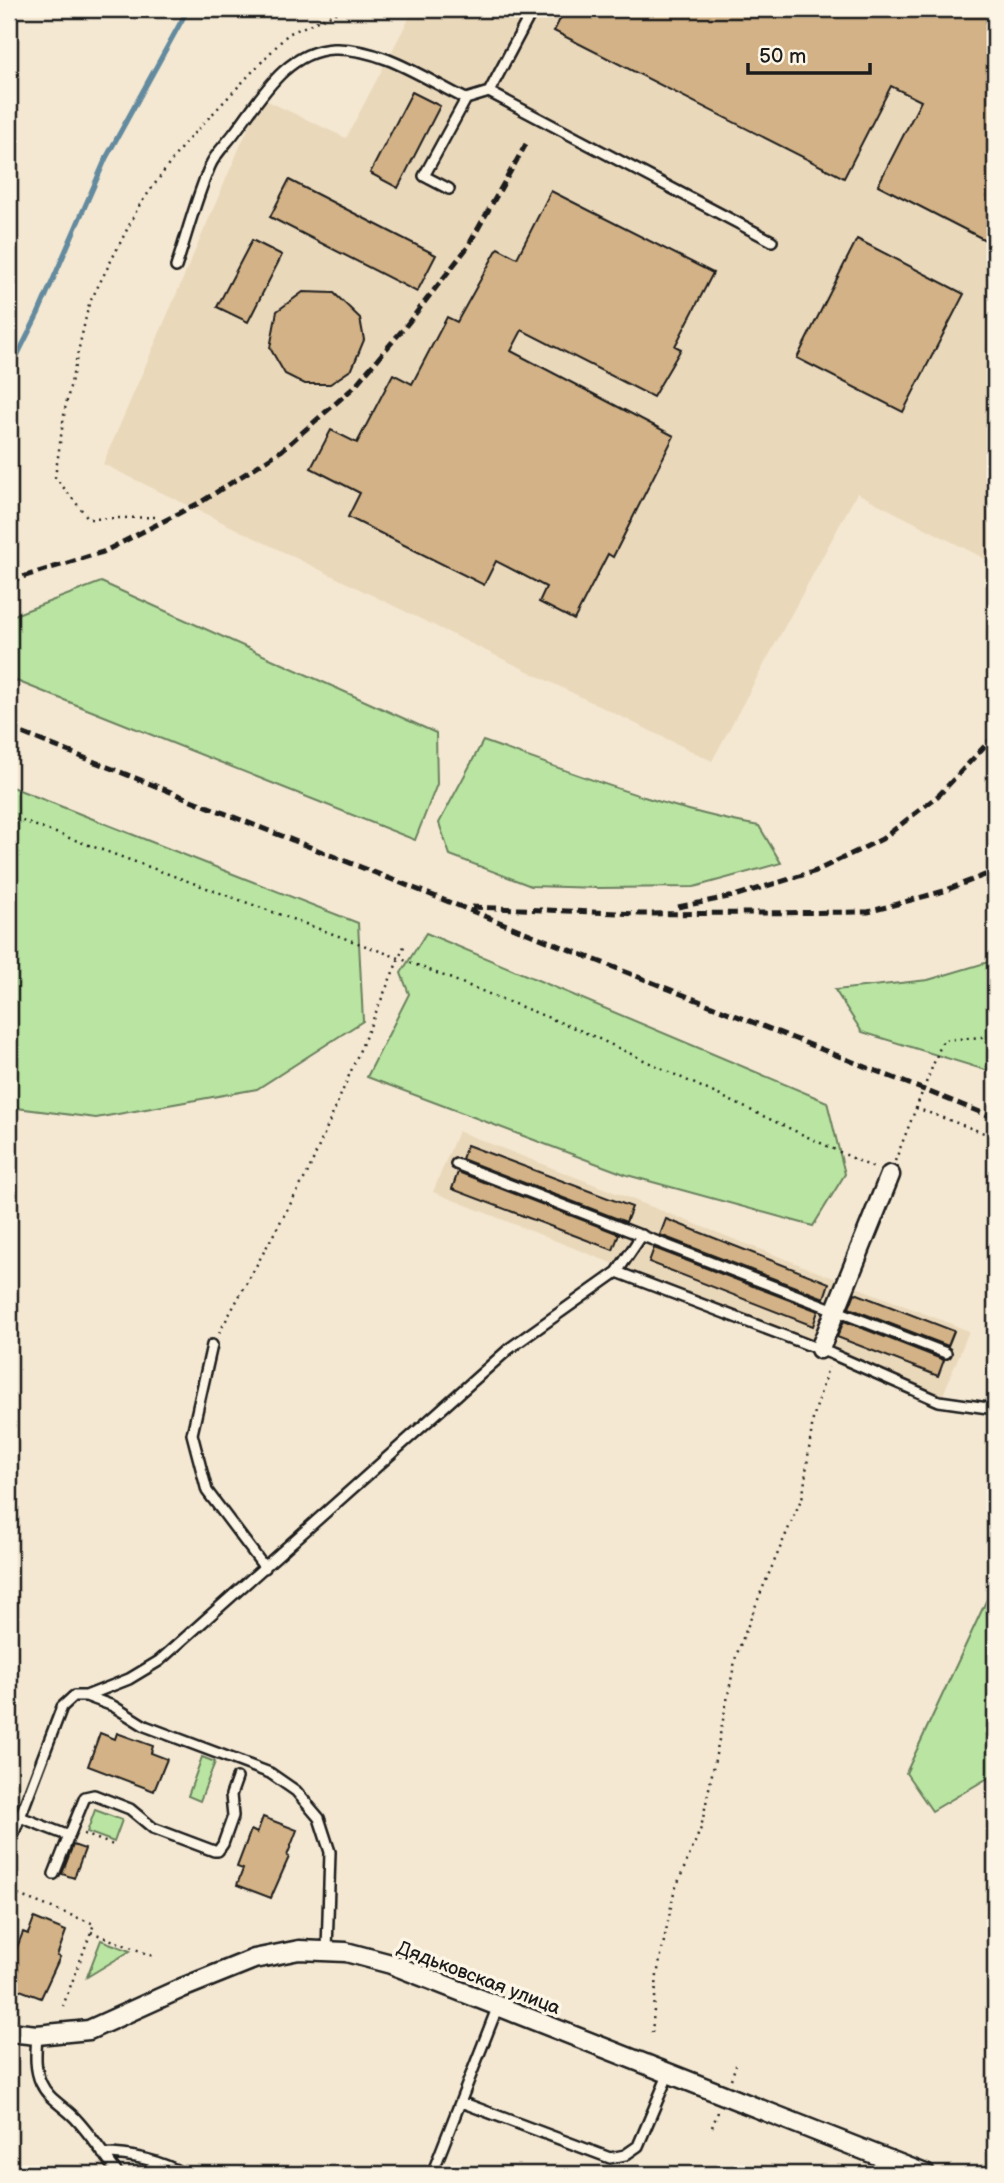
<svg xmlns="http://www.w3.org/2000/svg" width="1004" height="2183" font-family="'Balsamiq Sans',sans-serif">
	<rect width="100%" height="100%" fill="#f4e8d2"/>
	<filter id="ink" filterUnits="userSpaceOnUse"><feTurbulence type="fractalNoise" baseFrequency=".0143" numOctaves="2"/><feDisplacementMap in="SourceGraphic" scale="14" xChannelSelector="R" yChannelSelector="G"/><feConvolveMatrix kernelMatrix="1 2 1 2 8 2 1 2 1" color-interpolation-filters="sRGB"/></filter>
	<g filter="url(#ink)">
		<path fill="#ead8bb" d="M414 9H995V564L857 493 712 761 103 464 261 98 346 138Z
			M458 1131 969 1331 943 1395 433 1192Z"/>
		<path fill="#b9e4a1" stroke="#6a805e" stroke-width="2" d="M101 582 436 733 437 784 415 840 9 678V617Z
			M483 741C574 773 664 809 759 826L781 863 694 887 598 888 531 886 450 855 439 823Z
			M9 786 358 923 363 1021 257 1089 96 1118 9 1107Z
			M426 933 827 1102 845 1174 813 1226 627 1175 367 1077 409 994 401 973Z
			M995 960V1073L862 1032 835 990 928 980Z
			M995 1582V1770L993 1775 932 1811 906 1773Z
			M202 1757 215 1762 200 1801 188 1796Z
			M95 1810 122 1820 114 1842 87 1832Z
			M101 1940 130 1951 87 1977Z"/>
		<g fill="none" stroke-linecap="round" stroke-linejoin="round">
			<path stroke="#638a9e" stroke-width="5" d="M9 372 38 314 106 158 188 9"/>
		</g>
		<path fill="#d2b286" stroke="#1c1c1c" stroke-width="2" d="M565 9H995V245L878 185 921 101 891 86 844 178 554 31Z
			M412 92 440 106 398 188 370 173Z
			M289 180 436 255 417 292 270 217Z
			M551 191 713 273 675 346 681 349 653 397 522 330 511 351 674 436 613 557 608 554 574 620 539 602 546 587 496 561 484 585 348 517 360 493 311 468 331 430 357 443 393 374 412 384 447 317 457 322 498 248 517 258Z
			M857 239 964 294 903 412 797 358Z
			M252 240 282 255 248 322 217 307Z
			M303 292 334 293 360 318 364 340 352 369 330 384H305L285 374 270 348 277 311Z
			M467 1145 632 1207 626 1222 462 1159Z
			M458 1172 619 1234 613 1250 452 1189Z
			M666 1219 829 1283 824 1298 660 1235Z
			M654 1248 818 1311 813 1326 649 1262Z
			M855 1293 954 1331 948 1346 849 1308Z
			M844 1321 944 1360 938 1376 837 1337Z
			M100 1733 115 1739 117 1733 153 1746 151 1753 167 1759 154 1791 88 1766Z
			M263 1817 297 1830 287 1856 289 1857 271 1898 237 1885 243 1869 237 1867 251 1830 257 1833Z
			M73 1845 85 1849 74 1878 62 1874Z
			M34 1918 66 1931 57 1956 60 1957 41 1998 9 1986 14 1970 9 1968 23 1932 28 1934Z"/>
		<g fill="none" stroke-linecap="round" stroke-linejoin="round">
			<g stroke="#1c1c1c" stroke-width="14">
				<path id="lane" d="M533 9 489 92 772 241
					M449 189 424 176 466 99 489 92
					M176 267C187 234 196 198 210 166 215 154 227 143 235 132 260 99 286 51 333 49 381 47 425 79 466 99
					M456 1164 946 1353
					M617 1272 642 1235
					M212 1345 192 1434 207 1491 265 1568
					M86 1696 129 1679 159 1661 510 1348 617 1272 832 1354 939 1401 995 1409
					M20 1817 69 1836 85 1797 94 1795 130 1809 153 1828 214 1851H218L223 1844 233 1816 231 1795 237 1778
					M9 1846 62 1707 74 1696H86L113 1706 145 1726 270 1773 296 1791 319 1818 330 1852 327 1951
					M54 1874 69 1836
					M37 2035C36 2051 34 2068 41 2083 48 2099 64 2106 75 2118 91 2135 104 2155 118 2174
					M461 2102 610 2158 625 2155 638 2146 669 2073
					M103 2154C133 2154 158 2160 184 2174
					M432 2174 498 2006"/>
			</g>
			<g stroke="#1c1c1c" stroke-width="23">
				<path id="street" d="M820 1349 890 1175
					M9 2032 37 2035 89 2030 182 1988 254 1959 299 1950 346 1952 391 1964 925 2174"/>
			</g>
			<path stroke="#1c1c1c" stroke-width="2.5" stroke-dasharray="2 5" stroke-linecap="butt" d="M155 517 89 519 55 477 65 409 89 304 139 206 183 145 288 34 345 9
				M9 816 399 958 582 1031 876 1169
				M916 1108 995 1137
				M895 1161 943 1040 995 1036
				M219 1333 308 1172 405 944
				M9 1465 13 1462
				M84 1834 113 1845
				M18 1895 94 1924 63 2006
				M91 1932 153 1956
				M652 2033 657 1975 674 1892 701 1828 736 1656 761 1592 803 1495 813 1419 828 1367
				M731 2079 736 2065
				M712 2127 718 2112"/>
			<use href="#lane" stroke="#fcf5e5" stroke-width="9"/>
			<use href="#street" stroke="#fcf5e5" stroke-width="18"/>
			<path stroke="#1c1c1c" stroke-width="5" stroke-dasharray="10 5" stroke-linecap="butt" d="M9 581 103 552 201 502 281 451 352 389 405 327 467 248 526 144
				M9 728 995 1118
				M472 907 640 914 868 912 944 891 995 871
				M678 907 734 896 816 871 882 839 939 795 995 735"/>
		</g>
	</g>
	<g text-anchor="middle" stroke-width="7" stroke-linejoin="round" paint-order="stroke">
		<g font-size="19" fill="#1c1c1c" stroke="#fcf5e5">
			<text transform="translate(479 1977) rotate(21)" y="7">Дядьковская улица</text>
		</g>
	</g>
	<rect width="1004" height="2183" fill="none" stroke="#fcf5e5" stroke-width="35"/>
	<rect x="18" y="18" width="969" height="2148" fill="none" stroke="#1c1c1c" stroke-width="2.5" filter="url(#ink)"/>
	<path d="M748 63v10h122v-10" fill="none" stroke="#1c1c1c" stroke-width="3.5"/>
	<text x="759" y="63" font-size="21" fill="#1c1c1c" stroke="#fcf5e5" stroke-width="5" paint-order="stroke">50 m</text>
</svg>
